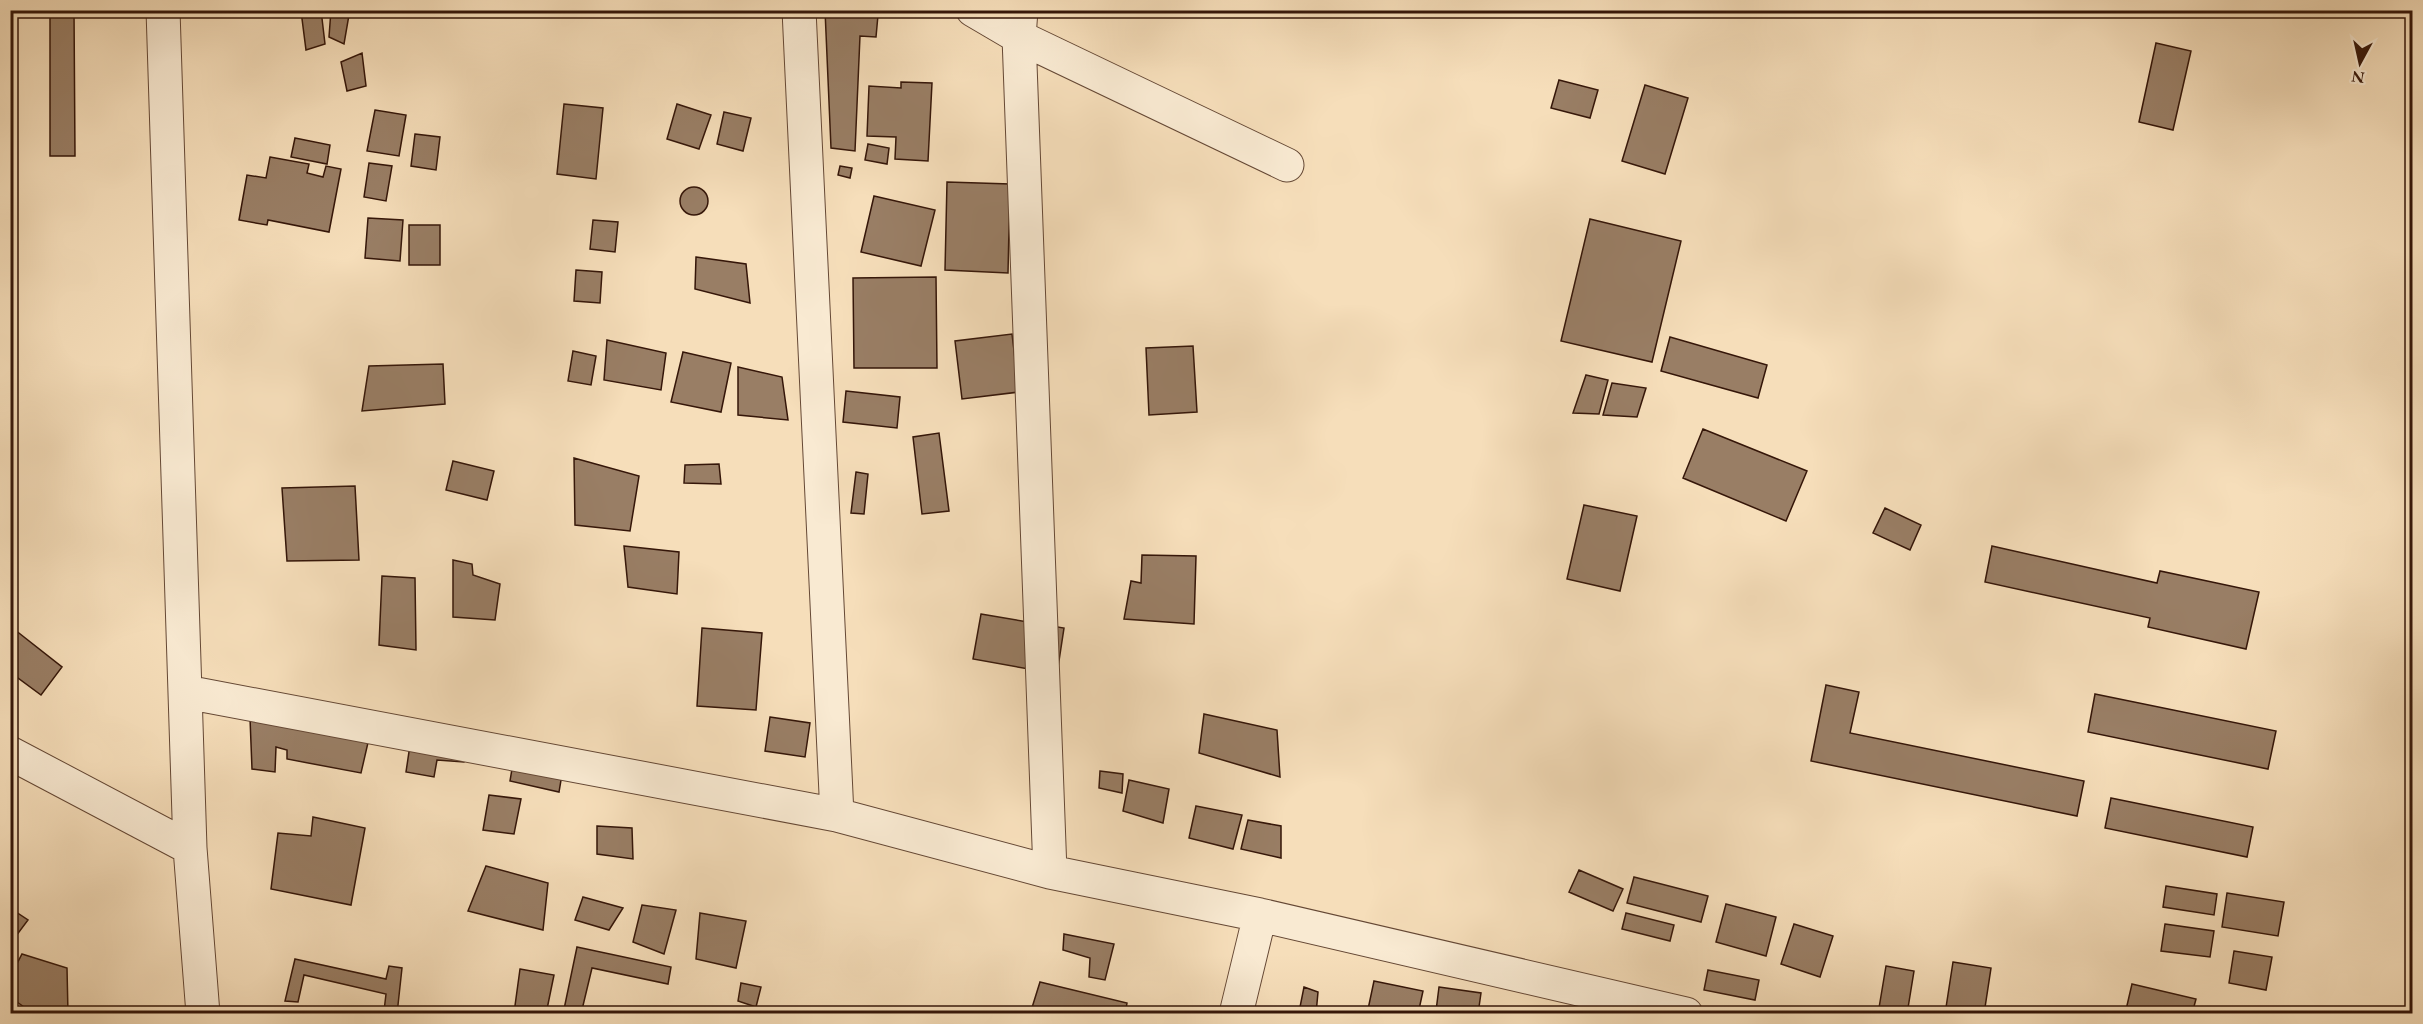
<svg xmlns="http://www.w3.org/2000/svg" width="2423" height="1024" font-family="'EB Garamond',serif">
	<rect width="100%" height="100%" fill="#f6deba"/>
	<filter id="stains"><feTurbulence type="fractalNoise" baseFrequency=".00333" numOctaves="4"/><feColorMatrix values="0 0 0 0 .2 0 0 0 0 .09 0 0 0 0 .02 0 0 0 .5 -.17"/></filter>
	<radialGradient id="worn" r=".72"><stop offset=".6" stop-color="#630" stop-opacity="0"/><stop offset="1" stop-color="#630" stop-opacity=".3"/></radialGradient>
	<path fill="#997e65" stroke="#351609" stroke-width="1.5" d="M50 10H74L75 156H50Z
		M321 10 325 44 306 50 301 11Z
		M331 10H338L349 15 344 44 329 37Z
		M825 10H863L878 15 876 37 860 36 855 151 831 148Z
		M1274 10H1298V16L1274 14Z
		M2156 43 2191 51 2173 130 2139 122Z
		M362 53 366 86 347 91 341 62Z
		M1559 80 1598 90 1590 118 1551 108Z
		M901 82 932 83 928 161 895 159 896 137 867 136 869 86 901 88Z
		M1645 85 1688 98 1665 174 1622 161Z
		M564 104 603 108 596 179 557 174Z
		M677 104 711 115 699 149 667 139Z
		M375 110 406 115 399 156 367 151Z
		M724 112 751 118 743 151 717 144Z
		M415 134 440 137 436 170 411 166Z
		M295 138 330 145 327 164 291 157Z
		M868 144 889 148 887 164 865 160Z
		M270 157 309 164 307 173 323 177 326 166 341 169 329 232 268 220 267 225 239 220 247 175 266 178Z
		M369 163 392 166 386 201 364 197Z
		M840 166 852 168 850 178 838 175Z
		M947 182 1010 184 1008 273 945 270Z
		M680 201a14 14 0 1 1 28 0a14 14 0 1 1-28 0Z
		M874 196 935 210 921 266 861 252Z
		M368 218 403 220 400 261 365 258Z
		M1590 219 1681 241 1652 362 1561 341Z
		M593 220 618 222 615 252 590 249Z
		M409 225H440V265H409Z
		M696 257 746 264 750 303 695 289Z
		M576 270 602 272 600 303 574 301Z
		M936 277 937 368H854L853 278Z
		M1012 334 1019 392 962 399 955 341Z
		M1670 337 1767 365 1758 398 1661 371Z
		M607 340 666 353 661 390 604 380Z
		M1193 346 1197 412 1149 415 1146 348Z
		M573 351 596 356 591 385 568 381Z
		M683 352 731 363 721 412 671 402Z
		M443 364 445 404 362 411 369 366Z
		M738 367 782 377 788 420 738 415Z
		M1586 375 1608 380 1599 414 1573 413Z
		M1612 383 1646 388 1637 417 1603 415Z
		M846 391 900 397 897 428 843 422Z
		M1703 429 1807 471 1786 521 1683 478Z
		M939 433 949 511 922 514 913 437Z
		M574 458 639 476 630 531 575 525Z
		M453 461 494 471 487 500 446 490Z
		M719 464 721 484 684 483 685 465Z
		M856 472 868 474 864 514 851 513Z
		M355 486 359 560 287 561 282 488Z
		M1584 505 1637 516 1620 591 1567 579Z
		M1885 508 1921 525 1910 550 1873 533Z
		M624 546 679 552 677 594 628 587Z
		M1992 546 2157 583 2160 571 2259 592 2246 649 2148 627 2150 618 1985 582Z
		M1142 555 1196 556 1194 624 1124 619 1131 581 1141 583Z
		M453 560 472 564 473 575 500 584 495 620 453 617Z
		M382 576 415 578 416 650 379 645Z
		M981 614 1064 628 1057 674 973 659Z
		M10 626 62 667 41 695 10 672Z
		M702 628 762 633 756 710 697 706Z
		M1826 685 1859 692 1850 733 2084 781 2077 816 1811 761Z
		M2095 694 2276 731 2268 769 2088 732Z
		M1204 714 1277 730 1280 777 1199 753Z
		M770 717 810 723 805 757 765 751Z
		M250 718 370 734 361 773 287 759V750L276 747 275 772 252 769Z
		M410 745 466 757 464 762 437 760 434 777 406 772Z
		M513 763 562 774 559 792 510 781Z
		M1100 771 1123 774 1122 793 1099 788Z
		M1129 780 1169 789 1163 823 1123 811Z
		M489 795 521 799 514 834 483 830Z
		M2111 798 2253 827 2247 857 2105 828Z
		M1196 806 1242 815 1233 849 1189 838Z
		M313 817 365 828 351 905 271 889 278 833 311 836Z
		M1248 820 1281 826V858L1241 849Z
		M597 826 632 828 633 859 597 854Z
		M486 866 548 883 543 930 468 911Z
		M1579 870 1623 889 1613 911 1569 892Z
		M1634 877 1708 896 1701 922 1627 903Z
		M2166 886 2217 894 2214 915 2163 907Z
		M2227 893 2284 902 2278 936 2222 927Z
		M583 897 623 908 609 930 575 920Z
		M1726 904 1776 917 1766 956 1716 942Z
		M642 905 676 910 664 954 633 942Z
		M10 908 28 920 10 944Z
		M700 913 746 921 736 968 696 959Z
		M1626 913 1674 925 1670 941 1622 929Z
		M1794 924 1833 936 1820 977 1781 964Z
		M2165 924 2214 931 2210 957 2161 951Z
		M1064 934 1114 944 1105 980 1089 977 1090 958 1063 950Z
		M577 947 671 967 668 984 592 968 581 1014H563Z
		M2234 951 2272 957 2266 990 2229 983Z
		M22 954 67 968 68 1014H34L10 997V977Z
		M295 959 386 979 389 966 402 968 397 1014 384 1011 386 994 304 975 298 1002 285 1001Z
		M1953 962 1991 968 1984 1014H1945Z
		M1886 966 1914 971 1907 1014H1878Z
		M520 969 554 975 546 1014 514 1013Z
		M1708 970 1759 980 1755 1000 1704 990Z
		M1374 981 1423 991 1418 1014H1367Z
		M1040 982 1127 1003 1125 1014H1030Z
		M741 983 761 987 756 1007 738 1001Z
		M2132 984 2196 999 2192 1014H2125Z
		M1304 987 1318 992 1316 1014 1299 1012Z
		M1439 987 1481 993 1478 1014 1436 1011Z"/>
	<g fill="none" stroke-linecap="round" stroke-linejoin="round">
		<g stroke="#654835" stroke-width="35">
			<path id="minor" d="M163 10 190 848 203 1014
				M799 10 837 815
				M973 10 1019 37 1287 165
				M1021 10 1019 37 1050 872
				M186 692 837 815 1050 872 1260 915 1686 1014
				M10 753 190 848
				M1236 1014 1260 915"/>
		</g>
		<use href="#minor" stroke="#f9ead2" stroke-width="33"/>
	</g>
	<rect width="2423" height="1024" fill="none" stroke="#f6deba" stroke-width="36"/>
	<rect x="12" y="12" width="2399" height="1000" fill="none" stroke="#351609" stroke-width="3"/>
	<rect x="18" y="18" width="2387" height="988" fill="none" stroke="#351609" stroke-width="1.5"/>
	<g transform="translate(2360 63) rotate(188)" stroke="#f9ead2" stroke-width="4.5" paint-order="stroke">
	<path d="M0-4.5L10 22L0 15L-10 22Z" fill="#351609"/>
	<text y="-9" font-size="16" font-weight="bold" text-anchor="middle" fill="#351609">N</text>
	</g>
	<rect width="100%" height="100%" filter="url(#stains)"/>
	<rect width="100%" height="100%" fill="url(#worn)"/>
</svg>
